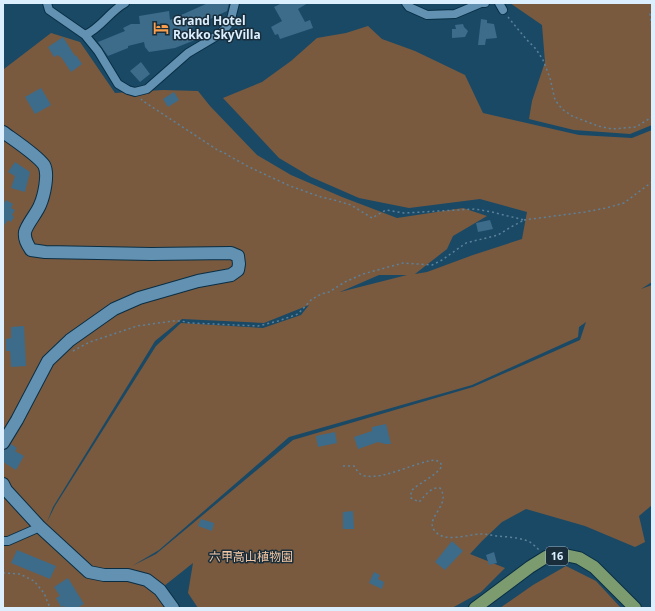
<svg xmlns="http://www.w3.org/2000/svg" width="655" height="611" font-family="'Open Sans','Noto Sans JP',sans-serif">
	<rect width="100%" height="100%" fill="#1a4966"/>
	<path fill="#7a5a3f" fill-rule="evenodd" d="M510 3H652V125L630 134 574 130 529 119 532 101 545 62 542 25Z
		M368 26 382 39 415 51 465 75 483 113 579 135 632 138 652 130V282L641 289 652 285V505L639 516 645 542 635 547 585 526 526 509 502 522 482 541 470 554 505 568 481 592 452 608H198L188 593 193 563 164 586V608H3V72L4 69 51 33 80 42 115 93 163 90 198 91 210 106 257 155 291 175 342 197 397 218 463 208 487 216 453 236 447 249 415 274 427 272 473 255 522 239 527 212 480 199 409 208 359 198 311 177 279 158 223 98 262 82 291 61 317 38 346 33ZM379 275H407L340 292ZM309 305 301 315 263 328 181 323 156 346 55 506 47 522 53 507 155 341 182 319 264 323ZM586 322 580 340 473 387 293 440 156 554 132 566 159 550 289 437 472 385 578 337 579 327ZM46 525 94 568 85 572Z
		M566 566 596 581 621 608H500L533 585Z"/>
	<path fill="#3d6b8a" d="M208 3H229L227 11 189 29 195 40 175 48 149 52 145 47 144 42 128 46V48L108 56 98 42 125 31 123 28 131 24H140L139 16 169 11 170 20Z
		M282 3H308L298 9 305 22 310 20 313 28 280 39 278 34 275 35 271 27 282 21 274 7Z
		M481 19 487 20V23L494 24 497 38 486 39 485 45H478Z
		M463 24 464 27 468 31 465 37 452 38V29H456L455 25Z
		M63 37 75 56 76 55 82 64 71 72 61 57H60L58 55 54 57 48 47Z
		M141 62 150 74 140 82 130 71Z
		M41 88 51 105 35 114 25 97Z
		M174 92 179 100 168 107 163 99Z
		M15 162 30 172 25 192 11 188 15 176 8 172Z
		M6 200 13 204 11 208 15 210 12 215 14 217 11 222 8 220 3 227V205Z
		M490 220 493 229 478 232 476 223Z
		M24 326 26 366 11 367 10 351H6V339L11 338V327Z
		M386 424 391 444H385L378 442 358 449 354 437 372 431V427Z
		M335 432 337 443 318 447 316 436Z
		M11 444 17 448 15 451 24 456 16 470 3 462V452L4 450 9 447Z
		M353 511 354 529H343V512Z
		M201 519 214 523 212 531 198 526Z
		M452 541 463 551 445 570 435 562Z
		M17 550 56 566 50 579 11 563Z
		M494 552 497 563 489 565 486 555Z
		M374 572 380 575 378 579 384 582 382 589 369 583Z
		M68 578 84 604 77 608H66L64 606 61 607 56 598 60 596 54 587Z"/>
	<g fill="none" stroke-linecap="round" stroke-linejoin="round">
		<g stroke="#092e44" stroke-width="10">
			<path id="street" d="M47 3 49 10 85 35 98 51 118 84 128 90 135 92 147 89 188 53 220 34 230 23 235 3
				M406 3 409 7 427 15 455 14 481 3H485
				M499 3 503 10
				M85 35C101 28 110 11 125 3
				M3 541H8L40 527"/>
		</g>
		<g stroke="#092e44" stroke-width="14">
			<path id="secondary" d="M3 132C14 140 37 155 44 165 49 174 44 196 40 205 37 213 27 224 25 232 24 239 27 244 31 250L45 252 151 254 231 253 238 256 239 264 238 270 231 275 198 281 139 298 114 309 70 340 48 361 17 420 3 443
				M3 484 6 490 40 527 89 572 104 575H128L147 580 160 590 173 608"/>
		</g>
		<g stroke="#092e44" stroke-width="14">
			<path id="primary" d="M475 608 530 567 546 557 565 555 579 558 594 567 635 608"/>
		</g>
		<path stroke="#5c819a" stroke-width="1.5" stroke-dasharray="2 3" stroke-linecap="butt" d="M652 9 650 14 652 28
			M508 17 526 39 536 49 543 60 550 78 555 100 562 109 572 116 598 126 612 129 636 127 652 117
			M524 220 585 212 606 208 624 203 652 182
			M73 351 80 347 90 342 137 326 173 321H181L190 323 258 326 278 321 298 314 311 300 321 294 329 292 345 282 363 274 403 263 432 265 442 260 466 243 498 235 511 227 524 220 492 212 475 209 404 213 386 210 372 218 351 205 334 200 321 197 290 186 249 167 231 157 226 154 223 152 219 151 143 101 141 99
			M343 466H354C357 470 359 475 365 476 384 479 410 465 429 461L435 460 440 462 442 466C435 477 420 482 411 491V498L419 502C425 496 430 487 440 488 452 505 425 517 434 530 444 544 468 534 481 534 486 534 491 535 496 536 507 537 519 537 530 542 533 544 536 547 539 550
			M3 573 20 574 34 581 44 593 50 608"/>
		<use href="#street" stroke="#6291b2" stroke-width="8"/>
		<use href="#secondary" stroke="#6291b2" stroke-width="12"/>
		<use href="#primary" stroke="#7c9c70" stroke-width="12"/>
	</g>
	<defs>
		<g id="hotel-bare" transform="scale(1.2)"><path d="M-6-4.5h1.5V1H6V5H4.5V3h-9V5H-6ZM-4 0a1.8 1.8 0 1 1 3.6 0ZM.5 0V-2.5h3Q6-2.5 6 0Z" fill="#f99f4d" stroke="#192d3b" stroke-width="2.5" paint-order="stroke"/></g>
	</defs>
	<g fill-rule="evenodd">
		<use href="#hotel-bare" x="161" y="28"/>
	</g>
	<g text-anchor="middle" stroke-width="3" stroke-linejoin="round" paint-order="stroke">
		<rect fill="#192d3b" stroke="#a2b5c4" stroke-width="1" x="546" y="547" width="22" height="18" rx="3"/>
		<g font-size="11" font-weight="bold" fill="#dceffe">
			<text x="557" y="560">16</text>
		</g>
		<g font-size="12" font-weight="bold" fill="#dceffe" stroke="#192d3b" text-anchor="start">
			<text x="173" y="25">Grand Hotel<tspan x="173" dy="14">Rokko SkyVilla</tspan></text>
		</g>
		<g font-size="12" fill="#f5c9a5" stroke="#192d3b">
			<text x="251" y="561">六甲高山植物園</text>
		</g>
	</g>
	<rect width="655" height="611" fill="none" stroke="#dceffe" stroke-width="8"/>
</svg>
